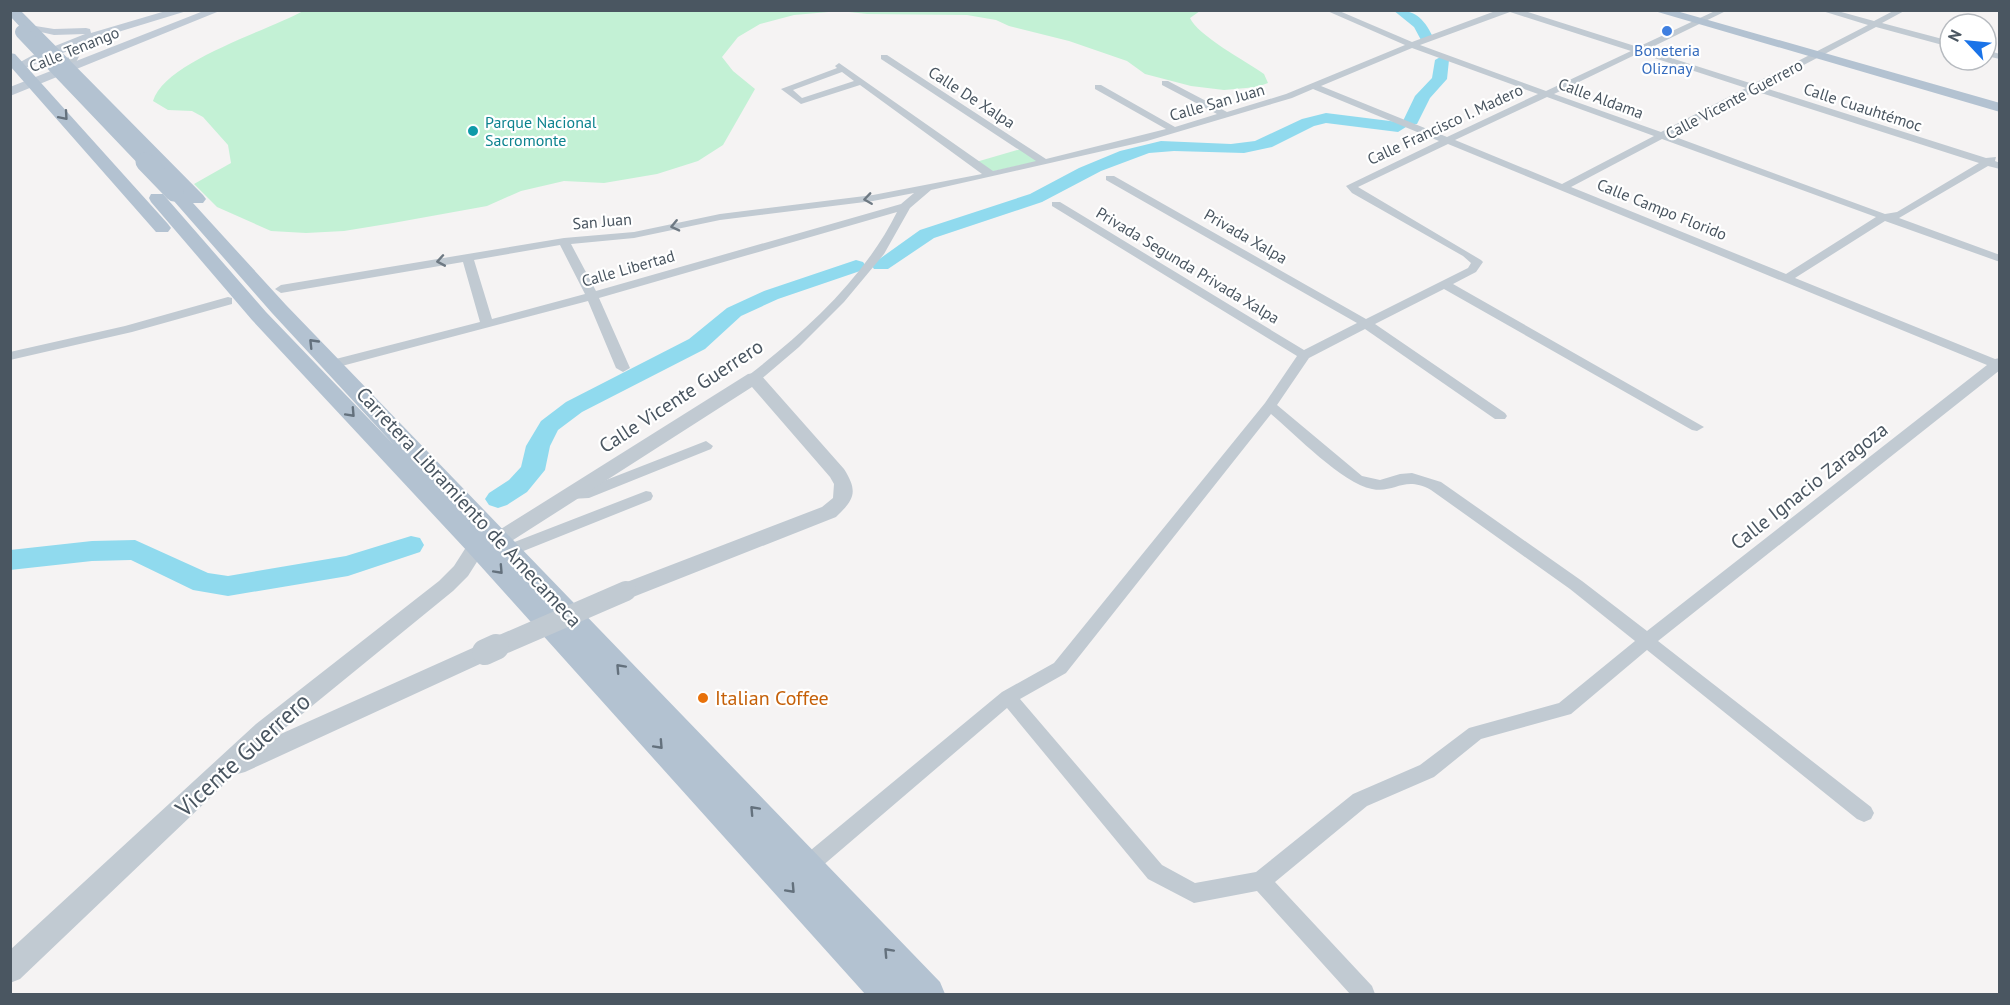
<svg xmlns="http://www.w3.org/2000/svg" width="2010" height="1005" font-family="'PT Sans',sans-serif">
	<rect width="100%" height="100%" fill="#f5f3f3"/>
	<path fill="#c3f1d5" d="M305 10 1200 11 1190 18C1197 35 1247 62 1264 74L1268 83 1257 87 1224 90 1191 86 1145 74 1127 61 1069 41 1009 26 996 20 967 15 867 14 840 11 794 15 760 24 738 37 722 57 733 71 755 89 723 145 698 161 657 174 604 183 564 181 521 191 487 206 393 223 344 231 306 233 271 231 217 207 194 184 231 163 228 145 203 117 192 111 168 110 153 101C165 61 268 31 305 10Z
		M1021 149 1040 161 990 172 976 162Z"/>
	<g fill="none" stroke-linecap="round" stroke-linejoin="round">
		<path fill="#90daee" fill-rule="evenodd" d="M1393 10C1415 10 1423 17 1433 37L1431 40H1421L1414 27Z
			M1442 56 1449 60 1447 79 1430 98 1417 124H1405L1403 121 1415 96 1432 78 1435 60Z
			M1326 113 1398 122 1406 127 1398 132 1326 123 1314 126 1272 147 1244 153 1174 151 1149 153 1101 171 1042 202 934 238 888 269H874L871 265 920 230 1030 194 1079 168 1120 151 1161 141 1231 144 1255 141 1302 119Z
			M856 260 863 262 866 266 863 270 778 299 741 316 705 349 582 412 558 430 550 446 545 470 527 492 507 505 498 508 489 505 485 499 489 493 509 480 521 467 526 446 541 421 566 402 689 339 727 308 764 291Z
			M411 536 420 538 424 545 420 552 348 576 228 596 193 590 131 560 92 561 10 570V550L92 541 135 540 208 573 228 576 346 556Z"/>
		<path fill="#c1cad2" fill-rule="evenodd" d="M1325 10H1337L1412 42 1498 10H1522L1638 47 1717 10H1728L1646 50 1753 84 1868 25 1819 10H1834L1874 21 1895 10H1906L1882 23 1950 41V47L1876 27 1762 87 1986 158 1996 157 1995 161 2000 163V169L1988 166 1899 218 2000 255V262L1885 221 1795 278 1995 359 2000 358V370L1658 641 1871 807 1874 813 1871 819 1864 822 1857 819 1647 650 1571 714 1481 739 1434 777 1367 806 1275 882 1372 986 1375 994H1350L1257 891 1194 903 1148 879 1007 708 814 873 807 875 800 873 797 866 800 859 1002 692 1054 663 1265 403 1297 356 1052 206V202H1060L1304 350 1357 323 1106 180V176H1114L1366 319 1468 268 1471 263 1463 256 1352 193 1346 186 1439 141 1313 89 1292 98 1147 141 931 190 910 208 884 254 844 302 799 347 759 381H749L747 378 749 375C806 331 865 277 897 212L599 298 630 368 623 372 616 368 588 301 338 367H328L326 364 328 361 480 322 463 262 281 293 275 289 281 285 564 238 634 232 720 214 873 195 982 174 860 85 801 104 781 89 837 68 835 66 839 63 993 171 1036 161 881 59V55H887L1046 159 1166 129 1095 89V85H1101L1175 127 1217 114 1162 85V81H1168L1227 112 1286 94 1405 45ZM1510 12 1631 51 1546 91 1420 45ZM1412 48 1538 94 1447 137 1321 86ZM1639 53 1746 88 1661 132 1554 94ZM842 72 854 81 802 98 793 90ZM1755 91 1979 163 1897 212 1885 214 1670 135ZM1547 97 1654 136 1562 184 1455 140ZM1662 139 1876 217 1786 274 1571 187ZM1448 144 1987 365 1647 631 1582 581 1441 482 1412 473 1400 474 1380 480 1362 476 1277 405 1309 358 1365 329 1495 419H1505L1507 416 1505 413 1375 324 1444 289 1692 430 1697 431 1704 427 1453 284 1476 272 1483 262 1481 260 1358 187ZM914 193 901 204 596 291 571 244 634 238 720 220 873 201ZM560 245 585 294 492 319 474 260ZM1271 414C1296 435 1342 483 1372 489 1395 494 1403 475 1431 490L1570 589 1635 641 1559 703 1469 728 1420 765 1353 794 1256 872 1195 883 1162 865 1020 699 1066 673Z
			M1986 50 2000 54V59L1986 56Z
			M228 297 232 298V304L132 332 10 360V352L125 326Z
			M706 441 713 446 711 449 589 498 571 499 564 494 566 490 583 489Z
			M646 491 651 492 653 496 651 500 516 554H504L502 550 504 546Z"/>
		<path fill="#c1cad2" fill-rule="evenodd" d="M107 29 112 32 111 34 82 51 73 68 62 70 60 68 75 47Z
			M754 373 760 374 844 469C858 491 855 499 836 517L633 597 626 599 619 597 615 591 619 585 822 507 833 498 834 484 830 477 752 387 507 544 500 546 493 544 490 539 493 534 748 374Z
			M477 539 484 541 487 546 468 576 453 591 274 737 477 646 485 643 493 646 496 652 493 658 245 772 234 775 20 979 10 983V950L256 724 439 581 454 566 470 541Z"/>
		<path fill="#c1cbd6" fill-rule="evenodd" d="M169 10H190L105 36 23 69 19 70 13 66 35 54 85 34 54 35 23 28V24L54 29 86 28 90 29 91 33Z
			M206 10H222L10 96V87Z"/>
		<path fill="#b3c2d1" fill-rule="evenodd" d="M10 10H20L203 195 206 199 203 203H193L286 305 940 982 945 994H865L468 552 252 320 151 202 149 198 151 194H163L266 312 394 445 272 313 166 192 168 188H176L22 29 10 16Z
			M1651 10H1673L2000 103V112Z
			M10 53 15 54 168 224 171 228 168 232H156L10 66Z"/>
		<path stroke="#c1cad2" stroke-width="20" d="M492 649 626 591"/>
		<path stroke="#c1cad2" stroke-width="26" d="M485 652 496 647"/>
		<path stroke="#b3c2d1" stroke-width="14" d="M22 32 147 163"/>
		<path stroke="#b3c2d1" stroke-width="19" d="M145 162 174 192"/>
	</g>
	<defs><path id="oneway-chevron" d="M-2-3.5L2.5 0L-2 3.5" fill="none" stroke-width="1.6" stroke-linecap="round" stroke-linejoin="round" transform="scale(1.5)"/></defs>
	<g stroke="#64717d">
		<use href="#oneway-chevron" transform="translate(64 116) rotate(49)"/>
		<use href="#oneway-chevron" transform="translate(313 343) rotate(-134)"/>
		<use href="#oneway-chevron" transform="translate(351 413) rotate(47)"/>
		<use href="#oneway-chevron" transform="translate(499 570) rotate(47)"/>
		<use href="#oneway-chevron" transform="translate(620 668) rotate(-133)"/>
		<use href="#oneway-chevron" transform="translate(659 745) rotate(47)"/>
		<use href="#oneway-chevron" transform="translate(754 810) rotate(-133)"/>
		<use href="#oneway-chevron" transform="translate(791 889) rotate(47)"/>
		<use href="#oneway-chevron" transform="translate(888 952) rotate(-133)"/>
	</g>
	<g stroke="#6e7983">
		<use href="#oneway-chevron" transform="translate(868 199) rotate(172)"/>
		<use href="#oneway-chevron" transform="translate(675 226) rotate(167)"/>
		<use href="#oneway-chevron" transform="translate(441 261) rotate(170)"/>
	</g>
	<circle fill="#3f7fe0" stroke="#fff" stroke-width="2" cx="1667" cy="31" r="6"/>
	<circle fill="#0f9aa8" stroke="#fff" stroke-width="2" cx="473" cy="131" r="6"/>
	<circle fill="#e8710a" stroke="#fff" stroke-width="2" cx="703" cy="698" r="6"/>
	<g text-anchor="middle" stroke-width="4.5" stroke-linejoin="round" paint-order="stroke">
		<g font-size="16" fill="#4a5661" stroke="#fff">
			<text transform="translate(74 49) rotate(-22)" y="6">Calle Tenango</text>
			<text transform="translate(972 97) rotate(33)" y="6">Calle De Xalpa</text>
			<text transform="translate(1601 98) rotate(20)" y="6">Calle Aldama</text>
			<text transform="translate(1734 99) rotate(-28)" y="6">Calle Vicente Guerrero</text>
			<text transform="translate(1217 102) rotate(-16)" y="6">Calle San Juan</text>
			<text transform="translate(1863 107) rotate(18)" y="6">Calle Cuauhtémoc</text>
			<text transform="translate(1445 124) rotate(-25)" y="6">Calle Francisco I. Madero</text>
			<text transform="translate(1662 209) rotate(22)" y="6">Calle Campo Florido</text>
			<text transform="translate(602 221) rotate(-5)" y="6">San Juan</text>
			<text transform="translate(1246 236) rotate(30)" y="6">Privada Xalpa</text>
			<text transform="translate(1188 265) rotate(31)" y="6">Privada Segunda Privada Xalpa</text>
			<text transform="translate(628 268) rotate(-16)" y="6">Calle Libertad</text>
		</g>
		<g font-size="16" fill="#366cbe" stroke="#fff">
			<text x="1667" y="56">Boneteria<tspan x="1667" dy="18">Oliznay</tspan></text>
		</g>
		<g font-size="16" fill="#0d838f" stroke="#fff" text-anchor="start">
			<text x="485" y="128">Parque Nacional<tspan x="485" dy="18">Sacromonte</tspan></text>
		</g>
		<g font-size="20" fill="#4a5661" stroke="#fff">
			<text transform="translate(681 396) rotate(-33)" y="7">Calle Vicente Guerrero</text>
			<text transform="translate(1809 486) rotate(-38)" y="7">Calle Ignacio Zaragoza</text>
			<text transform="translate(469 507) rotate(47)" y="7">Carretera Libramiento de Amecameca</text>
		</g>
		<g font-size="20" fill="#c56008" stroke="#fff" text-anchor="start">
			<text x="715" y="705">Italian Coffee</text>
		</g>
		<g font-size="24" fill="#4a5661" stroke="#fff">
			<text transform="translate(243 755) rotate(-42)" y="8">Vicente Guerrero</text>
		</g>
	</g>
	<rect width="2010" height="1005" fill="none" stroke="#4a5661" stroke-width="24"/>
	<g transform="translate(1968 42) rotate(296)"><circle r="28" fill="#ffffff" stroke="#b7bbc0" stroke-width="1.5"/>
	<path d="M0-4.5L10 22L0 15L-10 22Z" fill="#1a73e8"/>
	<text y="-9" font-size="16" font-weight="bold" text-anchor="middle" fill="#4a5661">N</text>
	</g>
</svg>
